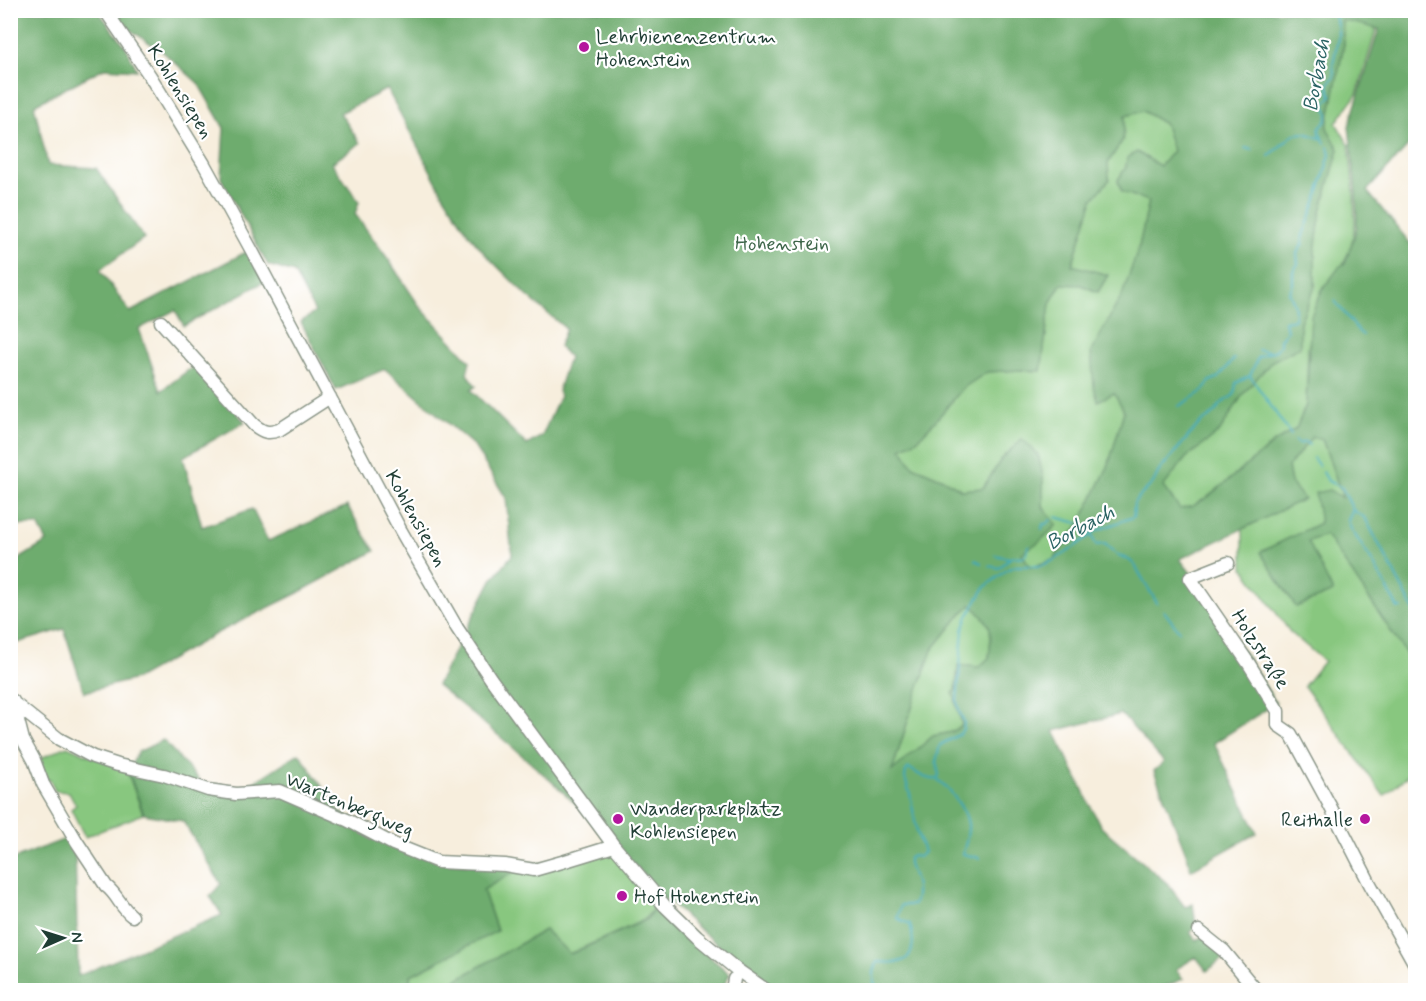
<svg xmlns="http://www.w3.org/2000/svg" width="1426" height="1001" font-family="Mynerve,sans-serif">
	<rect width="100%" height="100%" fill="#fff"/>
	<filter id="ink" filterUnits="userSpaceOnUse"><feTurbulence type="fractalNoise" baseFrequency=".0167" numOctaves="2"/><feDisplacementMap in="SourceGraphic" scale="12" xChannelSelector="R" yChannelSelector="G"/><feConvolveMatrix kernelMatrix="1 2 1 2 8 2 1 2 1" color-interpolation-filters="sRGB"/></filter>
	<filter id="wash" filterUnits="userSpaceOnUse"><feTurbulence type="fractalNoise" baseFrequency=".008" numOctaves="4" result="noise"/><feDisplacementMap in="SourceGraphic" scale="24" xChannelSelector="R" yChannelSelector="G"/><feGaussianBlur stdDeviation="1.35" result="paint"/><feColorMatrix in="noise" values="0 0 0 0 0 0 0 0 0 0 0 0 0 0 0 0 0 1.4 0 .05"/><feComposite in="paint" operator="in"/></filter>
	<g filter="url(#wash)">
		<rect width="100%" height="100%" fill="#f7eedd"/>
		<path fill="#88c77f" stroke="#54825a" stroke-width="1.5" d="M1342 19 1377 27 1357 94 1336 123 1349 145 1354 193 1355 225 1351 246 1344 263 1322 290 1308 348 1306 405 1296 429 1274 442 1208 497 1193 506 1180 510 1162 487 1186 458 1220 431 1243 394 1272 361 1300 347V322L1315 286V251L1321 211 1339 149 1327 128 1344 44Z
			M1143 111 1165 124 1173 151 1161 166 1127 158 1126 167 1118 180 1122 192 1149 201 1139 247 1123 293 1091 353 1098 401 1114 392 1124 411 1108 467 1079 525 1053 560 1030 567 1022 553 1040 541 1057 525 1043 507V476L1022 439 1002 458 983 488 962 490 941 478 913 466 901 448 917 440 936 420 963 388 987 372 1020 370 1041 371 1050 303 1061 284 1081 285 1098 292 1108 275 1072 266 1093 198 1109 180 1108 163 1123 139 1125 116Z
			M1312 437 1322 439 1343 499 1321 523 1261 552 1308 541 1326 534 1415 667V769L1384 796 1304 686 1324 661 1290 632 1243 567V529L1303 499 1291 483 1288 467Z
			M971 605C994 626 992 628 989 658L979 667 958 666 955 696 956 704 962 725 952 732 933 736 892 772 915 698 932 650 962 613Z
			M67 746 127 771 143 814 85 837 71 809 76 805 69 792 55 791 50 779 45 780 37 760Z
			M609 846 667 900 655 906 644 920 569 954 545 930 438 990H407L411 975 497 931 483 890 520 868 521 863H553Z"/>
		<path fill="#6eac6e" stroke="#467451" stroke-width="1.5" fill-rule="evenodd" d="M11 11H98L126 47 137 70 104 68 34 105 48 165 96 168 144 238 100 270 130 312 248 251 264 282 184 326 175 310 139 329 161 391 195 365 245 422 183 457 202 527 252 509 268 541 347 506 375 551 296 594 219 632 136 679 84 692 64 629 11 645V564L47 542 38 525H11Z
			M114 11H1415V145L1411 143 1367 191 1415 249V667L1326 535 1308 541 1333 592 1296 607 1260 552 1320 523 1315 493 1329 490 1343 498 1322 439 1312 437 1288 467 1291 483 1304 499 1180 559 1205 591 1276 703 1214 743 1257 833 1191 870 1187 856 1154 771 1164 762 1121 714 1054 731 1101 827 1167 883 1185 907 1193 904 1196 927 1190 932 1196 941 1202 937 1226 956 1207 971 1196 957 1176 969 1183 979 1157 990H779C739 962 700 933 666 898 636 868 609 835 578 806 533 763 485 724 437 685L492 580 512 555 506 498 474 446 385 369 336 390 301 322 315 312 294 273 268 265 221 178 224 128 198 83 163 52 126 27ZM1342 20 1379 29 1349 126 1356 192 1357 226 1354 237 1345 264 1340 266 1322 290 1311 316 1306 405 1296 429 1275 442 1208 497 1193 506 1180 509 1163 487 1186 458 1220 431 1243 394 1272 361 1300 347V322L1315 286V251L1321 211 1339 149 1327 128 1344 44ZM387 89 443 194 468 233 486 255 524 293 566 329 559 346 569 357 558 391 560 396 542 436 527 445 471 390 476 386 467 374 470 361 420 307 388 259 355 214 359 202 332 163 360 143 340 113ZM1143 111 1165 124 1173 151 1160 166 1137 152 1127 158 1126 167 1118 180 1122 192 1149 201 1139 247 1123 293 1091 352 1094 387 1098 401 1114 393 1124 411 1108 467 1079 525 1053 560 1030 567 1022 553 1040 541 1057 525 1043 507V476L1038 454 1022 439 1002 458 983 488 962 490 941 478 913 466 901 448 917 440 936 420 963 388 987 372 1020 370 1041 371 1050 303 1061 284 1081 285 1098 292 1108 275 1072 265 1093 199 1109 180 1108 163 1123 139 1125 116ZM971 605C994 626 992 628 989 658L979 667 958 665 956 690 953 693C955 697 961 720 962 725L952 732 933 736 892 771 915 698 932 650 962 613Z
			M163 740 208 790 236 794 299 753 341 813 438 862 520 868 483 890 497 931 411 975 407 990H11V860L65 839 75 846 78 976 222 915 210 896 221 884 183 821 144 814 128 771 138 752Z
			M655 906 692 942 730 974 721 990H438L545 930 570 954 646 920Z"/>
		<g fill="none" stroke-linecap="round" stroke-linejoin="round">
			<path stroke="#3ba9ba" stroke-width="2" d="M1325 143C1311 121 1327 128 1328 114 1328 110 1325 107 1325 104L1331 96 1328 85 1334 76 1333 64 1338 38V30L1334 10
				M1245 148 1253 150
				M1269 156 1294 134 1305 133 1320 138
				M1335 301 1359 332 1363 335
				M1258 350 1270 352
				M1250 376 1291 435
				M1179 406 1203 391 1210 381 1218 378 1234 359
				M1295 441 1298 444 1305 442 1309 445
				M1313 458 1319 466
				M1323 472 1328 481 1342 488 1353 510 1365 518 1415 612
				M1353 510 1348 520 1351 529 1372 561 1398 608H1402
				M1056 517 1078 523
				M1084 525 1091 534 1096 545 1105 544 1117 555 1129 560 1134 564 1157 603
				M1042 529 1043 524H1046L1051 520
				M995 555 1009 558
				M975 560 981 563
				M990 566 999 568C1003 565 1006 561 1010 558 1020 553 1026 564 1028 546
				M1164 611 1179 631
				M937 779C949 788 966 810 968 824 969 833 965 845 963 854L980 858
				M877 990 874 982V972L877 962C884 962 891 963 898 962 916 959 914 938 910 924L897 918 901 905H914C917 896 917 887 914 878 912 871 908 866 909 858L913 856 919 857 924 852 917 832 910 794 905 778 906 771 909 768C917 773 927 781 937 779L939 775 936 762 940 745 960 734 963 729 964 722 959 711 957 701 963 630 968 616 985 587 1008 569 1016 566H1040L1052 561 1066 553 1098 530 1133 517C1135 511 1132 506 1135 501L1153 483 1159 471 1199 424 1215 413 1220 404 1234 395 1236 383 1250 376 1258 357 1276 350 1280 345V339L1287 331 1285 321 1294 319C1296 308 1295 302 1289 293L1293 284V271L1298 264 1297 253 1302 245 1303 235 1316 202 1330 154 1328 147"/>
		</g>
	</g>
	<g filter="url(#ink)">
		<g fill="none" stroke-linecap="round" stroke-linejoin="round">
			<g stroke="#8b9688" stroke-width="15">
				<path id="minor" d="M105 10 150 76 204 164 252 251 401 531 457 628 491 679 614 846 665 906 697 937 736 969 766 990
					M161 322 254 425C263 432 268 434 279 430L330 397
					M1228 563 1190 578 1249 664 1278 711V725L1291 734 1329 804 1370 884 1416 966
					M10 700 59 739 93 757 118 765 164 775 208 790 236 794 280 791 347 820 393 844 438 862 505 865 534 870 562 862 614 846
					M13 701 23 740 34 760 43 784 77 842 106 886C117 894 121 908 132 916
					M1199 931 1224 951 1256 990
					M732 990 734 979"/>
			</g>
			<use href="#minor" stroke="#fff" stroke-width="12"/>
		</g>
	</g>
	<g fill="#b5179e" stroke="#fff" stroke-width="2">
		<circle cx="584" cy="47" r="6"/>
		<circle cx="618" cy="819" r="6"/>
		<circle cx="1365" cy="819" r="6"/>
		<circle cx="622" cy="896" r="6"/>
	</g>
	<g text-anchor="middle" stroke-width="4.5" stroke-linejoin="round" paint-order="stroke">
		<g font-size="20" fill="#1f3d34" stroke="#fff" text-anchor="start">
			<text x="596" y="43">Lehrbienenzentrum<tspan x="596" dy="23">Hohenstein</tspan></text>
			<text x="630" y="815">Wanderparkplatz<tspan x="630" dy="23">Kohlensiepen</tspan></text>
			<text x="1353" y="826" text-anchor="end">Reithalle</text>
			<text x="634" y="903">Hof Hohenstein</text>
		</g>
		<g font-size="20" fill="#1f3d34" stroke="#fff">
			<text transform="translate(181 91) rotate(58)" y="7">Kohlensiepen</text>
			<text transform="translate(417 518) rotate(61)" y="7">Kohlensiepen</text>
			<text transform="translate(1261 649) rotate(57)" y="7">Holzstraße</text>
			<text transform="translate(350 804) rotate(23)" y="7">Wartenbergweg</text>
		</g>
		<g font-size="20" fill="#3e664a" stroke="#fff">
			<text x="782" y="250">Hohenstein</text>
		</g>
		<g font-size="21" font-style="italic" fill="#296363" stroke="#fff">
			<text transform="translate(1316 75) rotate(-80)" y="7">Borbach</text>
			<text transform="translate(1080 527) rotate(-28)" y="7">Borbach</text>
		</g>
	</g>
	<rect width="1426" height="1001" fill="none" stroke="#fff" stroke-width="36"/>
	<g transform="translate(63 938) rotate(87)" stroke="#ffffff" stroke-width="4.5" paint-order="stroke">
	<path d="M0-4.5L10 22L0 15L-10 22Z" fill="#1f3d34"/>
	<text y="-9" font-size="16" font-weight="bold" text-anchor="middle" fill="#1f3d34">N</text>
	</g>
</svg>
